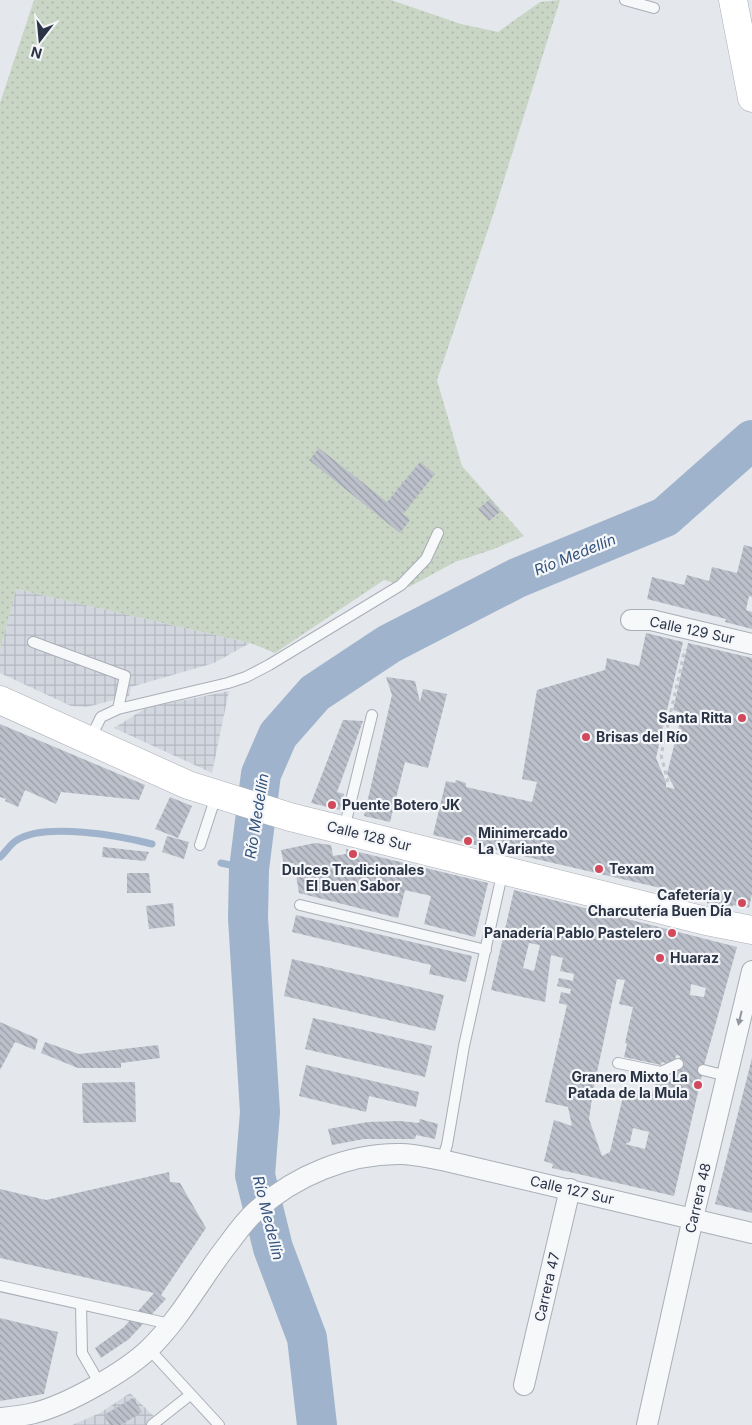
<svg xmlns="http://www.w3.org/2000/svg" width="752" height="1425" font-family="Inter,sans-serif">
	<defs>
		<pattern id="industrial-grid" width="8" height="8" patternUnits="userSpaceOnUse" patternTransform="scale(1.25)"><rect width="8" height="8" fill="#d2d6de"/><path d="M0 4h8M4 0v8" fill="none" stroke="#b4b8c0"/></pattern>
		<pattern id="grass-dots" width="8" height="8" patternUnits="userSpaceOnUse" patternTransform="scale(1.25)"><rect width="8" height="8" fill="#c9d6c5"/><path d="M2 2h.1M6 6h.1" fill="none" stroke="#adb8ab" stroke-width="1.8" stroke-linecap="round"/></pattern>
		<pattern id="building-back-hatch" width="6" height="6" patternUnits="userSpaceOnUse" patternTransform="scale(1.25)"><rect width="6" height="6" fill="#bbc0ca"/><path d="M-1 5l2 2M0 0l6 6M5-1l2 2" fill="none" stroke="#989da6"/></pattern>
	</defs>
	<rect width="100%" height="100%" fill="#e4e7ec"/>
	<path fill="url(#industrial-grid)" d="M16 589 250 643 214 663 131 687 129 696 87 707 71 706 0 673V650Z
		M229 691 212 773 114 728 146 708Z
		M130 1393 163 1425H72L100 1413Z"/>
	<path fill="url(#grass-dots)" d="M34 0H391L461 24 498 32 540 2 560 0 493 215 437 380 462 466 524 536 494 549 455 562 409 587 384 580 275 653 250 643 16 589 0 650V103Z"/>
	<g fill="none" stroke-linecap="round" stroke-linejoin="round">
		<path stroke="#9fb4cc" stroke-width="7" d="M0 857C6 852 10 844 17 840 45 822 121 836 152 844
			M221 863 249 869"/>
		<path stroke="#9fb4cc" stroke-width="40" d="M317 1425 307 1338 273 1248 255 1175 260 1112 248 918 249 869 261 774 278 735 315 693 389 644 517 578 665 517 752 440"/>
	</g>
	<path fill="url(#building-back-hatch)" fill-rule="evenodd" d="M319 448 387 502 420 462 435 474 403 514 410 520 400 533 309 460Z
		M490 499 500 512 489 521 478 509Z
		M744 545 752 547V597L749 596 746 610 752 612V629L725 622 726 619 647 599 652 577 684 585 687 575 709 581 712 567 737 573Z
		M646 633 683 642 656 758 666 782V787L675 789 667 774 682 713 673 710 688 643 752 658V894L749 908 733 905 731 909 707 903 708 899 433 835 446 781 455 783 456 780 466 783V787L532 802 537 782 522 779 537 690 605 670 607 658 639 666Z
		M386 677 415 681 420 702 423 689 447 694 428 768 405 762 390 822 364 816 392 695Z
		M343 720 363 721 337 792 344 794 340 810 311 803Z
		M0 724 145 785 139 800 61 792 56 804 25 790 18 807 5 801 6 799 0 797Z
		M170 797 192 806 178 838 155 829Z
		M167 836 189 842 184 859 162 852Z
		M315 843 331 845 333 856 346 854V849L488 883 475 937 424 924 431 896 405 890 398 918 299 893 294 863 284 865 281 850Z
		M103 847 149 852 145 861 102 857Z
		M127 873H149L151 893H127Z
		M514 890 737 947 705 1062 674 1196 552 1168 553 1164 544 1161 554 1120 572 1126 568 1107 545 1102 567 1005 559 1003 561 992 570 994 571 989 557 986 559 978 573 981 574 974 560 971 563 958 551 955 545 1002 491 990ZM529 943 540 945 534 971 523 968ZM617 979 625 980 619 1004 633 1007 625 1043 627 1044 624 1057 661 1065 662 1062 674 1065 676 1055 680 1056 675 1080 660 1077V1080L655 1079 652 1094 625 1088 610 1152 602 1156 589 1119 593 1091ZM691 984 706 988 704 997 690 995ZM633 1128 649 1132 645 1149 625 1144 630 1142Z
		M173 903 175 926 149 929 146 906Z
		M296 915 472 956 466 982 429 974 431 965 292 932Z
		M292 959 444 995 435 1031 284 996Z
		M313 1018 432 1046 425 1077 305 1049Z
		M0 1022 38 1039 35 1050 15 1042 0 1070Z
		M45 1042 79 1054 158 1045 160 1058 121 1063V1068H78L41 1053Z
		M752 1058V1213L715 1204Z
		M306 1065 419 1092 416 1107 369 1096 366 1112 299 1096Z
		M135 1082 136 1122 83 1123 82 1083Z
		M420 1119 438 1124 435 1139 416 1135 415 1139H364L332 1145 328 1129 368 1122 400 1121 419 1123Z
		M169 1172 170 1182 180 1183 206 1228 161 1295 166 1299 129 1339 101 1358 95 1348 124 1327 154 1293 0 1258V1189L46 1200Z
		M0 1318 58 1332 44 1394 0 1401Z
		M133 1398 142 1412 121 1425H110L104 1415Z"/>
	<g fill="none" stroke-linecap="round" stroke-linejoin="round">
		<g stroke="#a9aeb7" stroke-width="12">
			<path id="lane" d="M625 0 654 8
				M33 642 125 676 118 709
				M90 739 101 717 118 709 228 683 246 677 269 665 401 585 426 559 438 533
				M344 829 372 715
				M200 845 216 796
				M300 905 486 950
				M618 1063 661 1072 678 1064
				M703 1070 727 1076
				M442 1160 447 1145 464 1046 503 870
				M0 1286 170 1324
				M81 1304 82 1353 100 1384
				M149 1349 219 1425
				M152 1425 190 1395"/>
		</g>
		<g stroke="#a9aeb7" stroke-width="22">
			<path id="street" d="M631 620H651L752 644
				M524 1385 570 1189
				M0 1418C11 1417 23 1416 34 1413 67 1405 125 1372 149 1349 181 1318 202 1277 229 1243 237 1232 246 1220 256 1211 294 1176 349 1153 401 1154 415 1154 429 1158 442 1160L752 1233
				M647 1425 693 1218 752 971"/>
		</g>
		<g stroke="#a9aeb7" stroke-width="29">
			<path id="secondary" d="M733 0 752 98
				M0 700 188 785 290 817 706 921 752 930"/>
		</g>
		<path stroke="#c2c5cb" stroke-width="3" stroke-dasharray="4 4" stroke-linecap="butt" d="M668 782 661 755 685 649"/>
		<use href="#lane" stroke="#f7f8fa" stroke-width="10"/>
		<use href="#street" stroke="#f7f8fa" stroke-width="20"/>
		<use href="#secondary" stroke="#fff" stroke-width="28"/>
	</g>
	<defs><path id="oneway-solid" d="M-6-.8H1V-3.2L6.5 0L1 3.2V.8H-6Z" transform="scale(1.25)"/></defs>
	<use fill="#9196a0" href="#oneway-solid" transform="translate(740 1018) rotate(103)"/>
	<g fill="#d1495b" stroke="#f4f6f9" stroke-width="2">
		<circle cx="742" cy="718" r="5"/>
		<circle cx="586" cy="737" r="5"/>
		<circle cx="332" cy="805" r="5"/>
		<circle cx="468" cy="841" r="5"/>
		<circle cx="353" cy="854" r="5"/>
		<circle cx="599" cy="869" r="5"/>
		<circle cx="742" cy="903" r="5"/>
		<circle cx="672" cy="933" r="5"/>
		<circle cx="660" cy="958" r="5"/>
		<circle cx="698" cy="1085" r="5"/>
	</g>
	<g text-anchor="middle" stroke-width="4.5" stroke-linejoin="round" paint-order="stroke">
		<g font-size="14" fill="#2b3445" stroke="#f4f6f9">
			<text transform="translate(692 630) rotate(12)" y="5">Calle 129 Sur</text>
			<text transform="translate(369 836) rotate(14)" y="5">Calle 128 Sur</text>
			<text transform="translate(572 1190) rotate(13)" y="5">Calle 127 Sur</text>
			<text transform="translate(698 1198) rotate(-77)" y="5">Carrera 48</text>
			<text transform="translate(547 1287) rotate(-77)" y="5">Carrera 47</text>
		</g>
		<g font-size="14" font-weight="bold" fill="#2b3445" stroke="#f4f6f9" text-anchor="start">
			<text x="732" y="723" text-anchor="end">Santa Ritta</text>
			<text x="596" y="742">Brisas del Río</text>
			<text x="342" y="810">Puente Botero JK</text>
			<text x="478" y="838">Minimercado<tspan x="478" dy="16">La Variante</tspan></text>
			<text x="609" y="874">Texam</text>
			<text x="353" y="875" text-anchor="middle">Dulces Tradicionales<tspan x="353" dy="16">El Buen Sabor</tspan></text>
			<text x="732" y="900" text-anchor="end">Cafetería y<tspan x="732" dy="16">Charcutería Buen Día</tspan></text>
			<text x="662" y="938" text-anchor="end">Panadería Pablo Pastelero</text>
			<text x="670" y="963">Huaraz</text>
			<text x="688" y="1082" text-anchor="end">Granero Mixto La<tspan x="688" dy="16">Patada de la Mula</tspan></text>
		</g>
		<g font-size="15" font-style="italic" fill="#34527a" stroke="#f4f6f9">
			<text transform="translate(575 555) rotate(-22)" y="5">Río Medellín</text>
			<text transform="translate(257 816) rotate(-81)" y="5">Río Medellín</text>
			<text transform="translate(268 1218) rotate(76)" y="5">Río Medellín</text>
		</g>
	</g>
	<g transform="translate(40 40) rotate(196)" stroke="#f4f6f9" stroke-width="4" paint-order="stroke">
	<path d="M0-4L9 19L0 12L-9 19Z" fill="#2b3445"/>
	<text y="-8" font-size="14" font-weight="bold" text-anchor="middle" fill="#2b3445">N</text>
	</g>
</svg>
